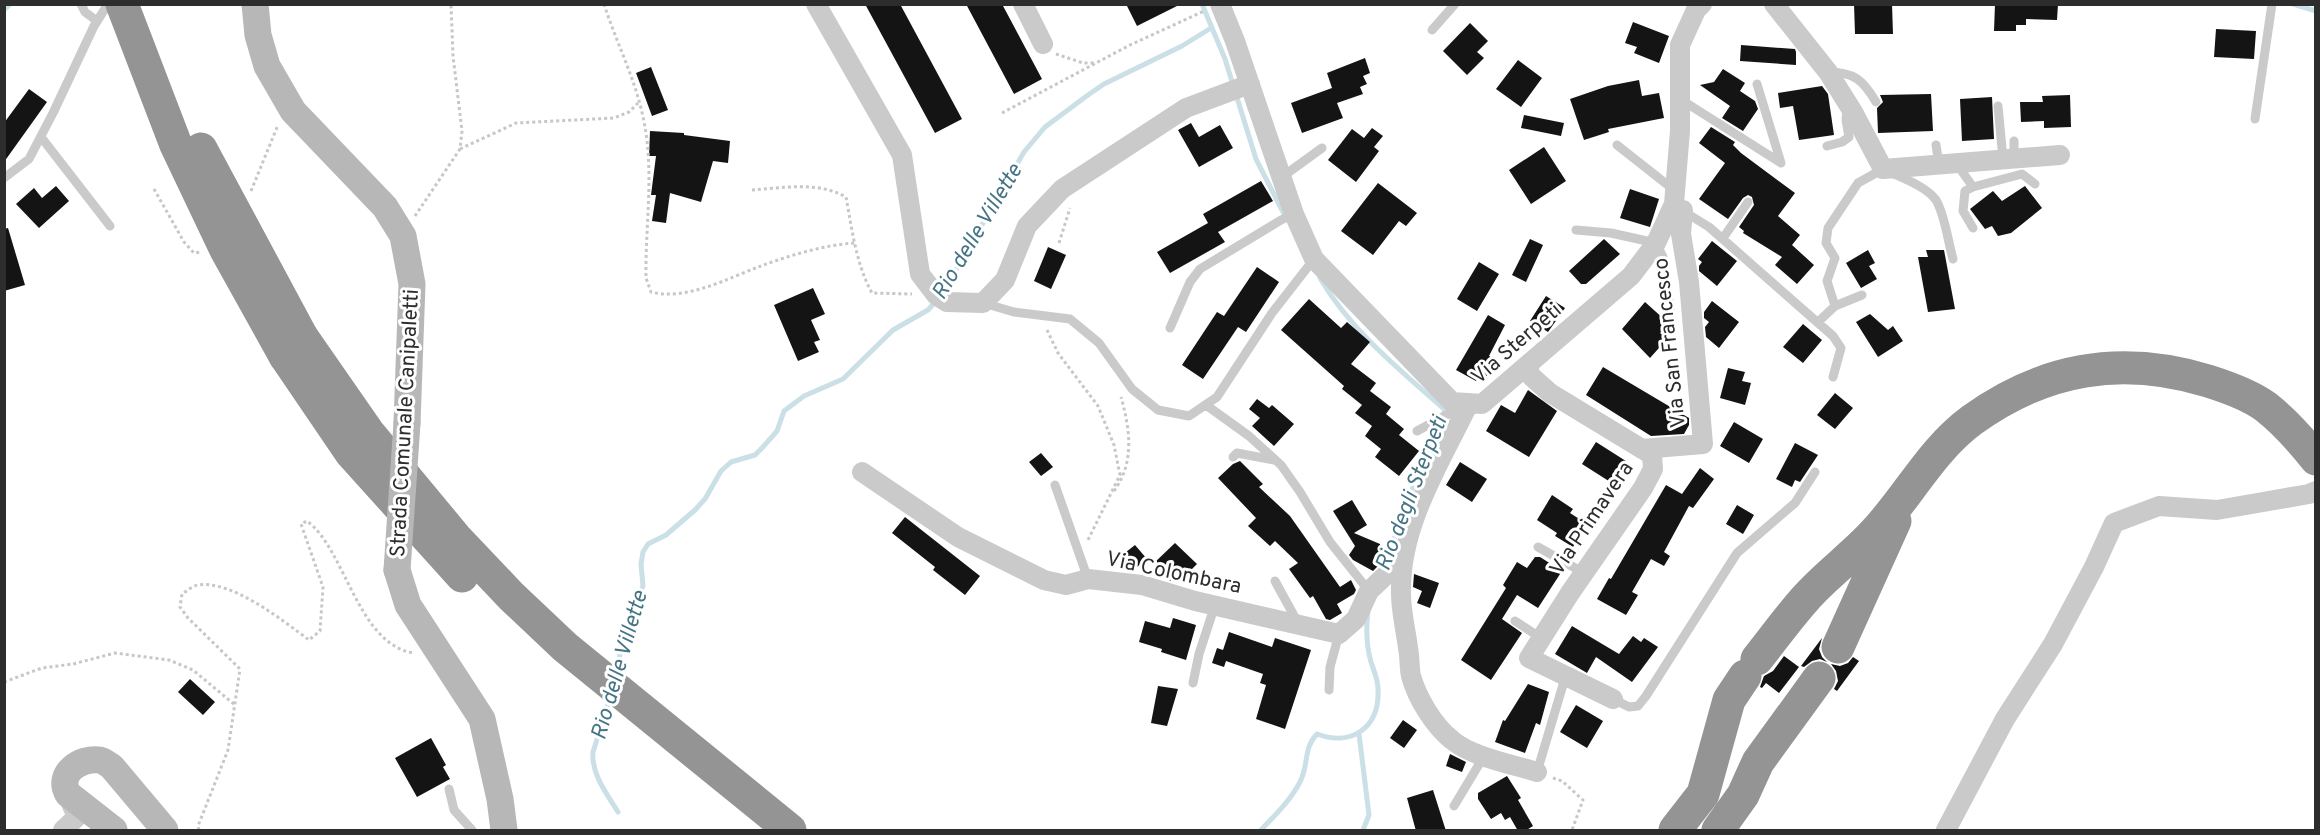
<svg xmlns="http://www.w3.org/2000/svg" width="2320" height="835" font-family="Overpass,sans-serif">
	<rect width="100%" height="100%" fill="#fff"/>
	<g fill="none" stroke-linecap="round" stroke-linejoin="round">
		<path stroke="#cadfe6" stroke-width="5" d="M1202 4 1225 59 1256 159 1287 220
			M2293 4 2316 11
			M4 10 10 4
			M1320 278C1350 330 1400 370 1445 410L1413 487 1383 569
			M942 294 1024 152 1045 127 1088 95 1104 84 1182 46 1211 28
			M616 675 625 628 643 586 641 564 643 552 648 544 666 535 695 510 705 499 721 471 731 462 755 455 762 448 777 431 784 411 804 396 843 379 893 330 928 310 936 301
			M610 698 593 752C591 774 607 794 618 812
			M1359 734 1369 815 1363 830
			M1261 830C1275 815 1290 801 1300 782 1309 765 1303 748 1317 734 1351 747 1380 728 1378 689 1378 680 1374 671 1371 662 1366 645 1366 628 1368 611"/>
	</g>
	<path fill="#141414" d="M865 4H900L962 119 935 133Z
		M966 4H1002L1042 79 1014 94Z
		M1126 4H1181L1137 26Z
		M1854 4H1892L1893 34H1855Z
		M1995 4H2058L2057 20 2026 19V25H2016V31H1994Z
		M1633 22 1669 36 1659 63 1634 53 1637 47 1625 43Z
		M1470 23 1488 41 1477 52 1484 58 1467 75 1443 51Z
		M2216 29 2256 31 2254 59 2214 57Z
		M1741 45 1795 49 1796 52V65L1740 61Z
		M1365 58 1370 73 1363 76 1367 84 1360 87 1363 94 1337 103 1343 118 1302 133 1291 103 1332 88 1327 73Z
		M1518 60 1542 78 1521 107 1496 89Z
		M651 67 668 110 652 116 636 73Z
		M1723 69 1745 83 1740 91 1755 101 1758 109 1743 131 1722 118 1730 106 1700 85 1714 82Z
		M1639 80 1642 96 1659 93 1664 118 1608 129 1609 132 1584 140 1570 99 1608 86Z
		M1822 86 1828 94 1834 135 1799 140 1793 106 1780 108 1778 93Z
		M29 89 47 102 4 162V123Z
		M1931 94 1933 131 1878 133 1877 108 1883 102 1880 95Z
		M2070 95 2071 127 2044 128V121L2021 122 2020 102H2043L2042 96Z
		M1992 97 1994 139 1962 141 1960 99Z
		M1524 115 1564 123 1561 136 1521 128Z
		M1191 123 1199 137 1220 125 1233 148 1199 167 1178 130Z
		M1711 127 1735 142 1733 145 1741 153 1795 193 1778 216 1800 235 1792 245 1814 265 1797 284 1775 265 1782 257 1743 233 1744 231 1739 227 1754 205 1752 197 1748 195 1743 198 1728 219 1699 199 1725 163 1699 143Z
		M1372 128 1383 136 1374 147 1379 151 1356 182 1328 160 1352 129 1364 138Z
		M650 131 684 133V135L730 141 728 163 713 161 701 202 670 193 666 223 652 221 656 195H651L656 156H649Z
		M1544 147 1566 181 1531 204 1509 170Z
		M1261 181 1273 201 1218 232 1225 242 1170 273 1157 252 1208 223 1203 214Z
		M1378 183 1417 213 1406 226 1399 221 1373 255 1341 231Z
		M56 186 69 201 39 228 16 204 34 188 42 198Z
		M2025 186 2042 208 2011 233 1998 236 1992 226 1985 229 1970 209 1993 191 2002 201Z
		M1630 189 1659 199 1650 227 1620 218Z
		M8 228 25 285 4 291V229Z
		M1530 239 1543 245 1526 282 1512 275Z
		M1604 239 1620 254 1586 284H1581L1569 271Z
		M1712 241 1737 261 1717 286 1699 271V266L1702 262 1698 259Z
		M1048 247 1066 255 1051 289 1034 281Z
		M1868 250 1875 263 1869 266 1877 279 1861 288 1846 263Z
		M1926 250H1944L1955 309 1928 312 1918 257H1928Z
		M1479 262 1499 274 1477 311 1457 299Z
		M1257 267 1279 282 1246 332 1238 327 1203 379 1182 365 1217 312 1224 316Z
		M813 288 825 314 811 320 820 340 814 342 819 352 798 361 774 305Z
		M1546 296 1565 308 1548 332 1530 321Z
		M1309 299 1341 328 1347 322 1370 342 1351 364 1376 383 1370 391 1391 407 1386 414 1404 429 1399 435 1419 451 1399 476 1375 457 1381 449 1365 436 1372 426 1355 413 1362 405 1342 389 1344 386 1281 330Z
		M1712 301 1739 322 1719 348 1706 337 1705 327 1709 322 1704 318V312Z
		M1645 302 1665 320 1667 326 1660 333 1667 339 1650 358 1622 329Z
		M1870 314 1888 330 1893 326 1903 341 1878 357 1856 322Z
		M1488 315 1505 325 1489 356 1496 360 1487 376 1481 372 1476 381 1456 370Z
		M1803 324 1822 340 1803 363 1783 347Z
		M1603 367 1689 418V425L1684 434 1651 436 1586 395Z
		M1728 368 1745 372 1742 381 1751 383 1745 405 1720 398Z
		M1528 390 1557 411 1529 457 1486 431 1501 405 1515 413Z
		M1835 393 1853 408 1835 429 1817 415Z
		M1257 399 1269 408 1272 405 1294 424 1274 446 1252 426 1260 418 1249 409Z
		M1734 422 1763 439 1749 463 1720 446Z
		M1596 442 1629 463 1615 485 1582 464Z
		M1795 443 1818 455 1800 482 1795 480 1792 487 1776 479Z
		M1041 453 1053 467 1041 476 1029 462Z
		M1240 461 1263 484 1259 487 1290 516 1340 587 1351 580 1356 590 1354 594 1337 604 1342 613 1330 620 1326 619 1313 596 1310 598 1289 569 1298 563 1275 541 1270 546 1248 526 1256 518 1218 478 1233 464Z
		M1460 462 1487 479 1472 502 1446 485Z
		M1700 468 1714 479 1693 508 1689 506 1664 552 1670 556 1664 566 1651 559 1632 592 1638 595 1626 615 1597 599 1609 578 1611 579 1666 485 1682 494Z
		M1552 495 1573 509 1570 513 1587 524 1573 547 1555 536 1557 533 1537 520Z
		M1352 500 1367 525 1354 533 1380 544 1381 563 1373 571 1353 560 1349 555 1355 546 1333 511Z
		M1737 505 1754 515 1743 534 1726 524Z
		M905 517 980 576 965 595 933 570 935 567 892 533Z
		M1175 543 1197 564 1181 580 1176 575 1170 581 1153 564Z
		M1135 545 1147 559 1133 570 1121 556Z
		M1535 557H1540L1562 571 1538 608 1517 595 1502 619 1522 633 1491 680 1461 660 1506 588 1503 585 1517 562 1527 568Z
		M1414 574 1439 583 1430 608 1417 603 1422 591 1413 587Z
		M1173 618 1196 625 1186 660 1161 652 1162 649 1139 642 1145 621 1170 628Z
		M1572 626 1619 654 1633 636 1641 642 1644 638 1658 647 1632 682 1596 657 1587 673 1555 654Z
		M1229 632 1272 647 1275 638 1311 650 1285 729 1256 719 1266 685 1260 683 1263 674 1226 661 1224 667 1212 663 1217 648 1223 650Z
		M1822 638 1819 649 1822 657 1827 662 1820 659 1812 661 1804 667 1801 666Z
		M1784 656 1799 667 1779 693 1766 683 1762 688 1760 687 1764 676 1773 671Z
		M1853 657 1859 661 1837 691 1834 689 1838 681 1836 671 1831 664 1840 666 1848 663Z
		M190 679 215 702 203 715 178 692Z
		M1528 684 1549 692 1540 725 1536 723 1525 753 1495 742 1503 720 1505 721Z
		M1158 686 1178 689 1167 726 1151 723Z
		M1576 705 1603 721 1587 748 1560 732Z
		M1403 720 1417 730 1404 748 1390 738Z
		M431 738 446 765 443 767 450 779 417 797 395 758Z
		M1450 754 1466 762 1462 772 1446 766Z
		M1507 776 1521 798 1518 800 1533 826 1525 831H1518L1510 817 1505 820 1501 813 1491 819 1478 799V793Z
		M1433 790 1446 831H1416L1407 798Z"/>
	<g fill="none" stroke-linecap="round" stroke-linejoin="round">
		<path stroke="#c7c7c7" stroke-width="3" stroke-dasharray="3 3" stroke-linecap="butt" d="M604 4C616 42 635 78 643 117 655 170 645 225 646 278L651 292C687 301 728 278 761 266 791 255 824 245 855 243
			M1056 54 1083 63H1096
			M1002 113 1128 46 1204 11
			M460 149 516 123 614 118 629 112 638 103
			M154 189 184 242 194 253 201 252
			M752 190C783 188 818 181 846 197 852 229 856 264 872 293L912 294
			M251 191 278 125
			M415 216 460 149 462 131 453 56 451 4
			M1059 243 1070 208
			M1047 330 1058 353 1098 406 1114 445 1120 475 1087 542
			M1114 491C1135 462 1130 429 1121 397
			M4 682 42 668 73 664 115 653 169 660 193 670 235 705
			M1553 778 1562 781 1583 800 1572 830
			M199 830 198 826 228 750 240 669 188 618 180 607 182 594C187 591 192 586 198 585 232 580 282 620 309 640L320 631 323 587 301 524 307 521C346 550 357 643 413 653"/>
		<path stroke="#cacaca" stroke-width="9" d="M81 4 85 12 97 21
			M1432 30 1455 4
			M1828 72C1854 72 1863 80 1876 102
			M1757 84 1781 163
			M1680 99 1781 163
			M1998 106 2003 159
			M2255 119 2272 4
			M41 137 110 226
			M1617 145 1674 190
			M1936 145 1939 164
			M1827 146 1842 142 1849 137 1846 120 1847 110
			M2014 159V141
			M1956 163 1973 187 1965 191 1963 211 1973 228
			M1282 177 1322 148
			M4 178 29 159 53 113 94 26 108 4
			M1973 187 2022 174 2035 184
			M1683 211 1709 227 1833 336 1841 348 1833 377
			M1576 230 1611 233 1656 243 1663 257 1672 322
			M1723 238 1748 202
			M983 303 1014 312 1070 319 1099 343 1132 389 1158 410 1189 416 1217 397 1272 313 1314 259
			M1835 306 1862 295
			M1818 322 1835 306 1827 281 1835 258 1826 243 1828 228 1858 183 1883 169C1899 177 1925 185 1936 200 1945 215 1948 242 1953 259
			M1170 328 1190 282 1200 269 1281 220 1294 214
			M1206 405 1249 436 1281 465 1300 492 1330 542 1369 591
			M1417 431 1463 406
			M1233 457 1237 453 1274 460
			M1055 485 1088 579
			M1538 547 1584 573
			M1275 581 1298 623
			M1515 621 1541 638
			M1193 683 1199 654 1215 605
			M1329 690 1330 667 1339 634
			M1613 699 1629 707 1638 706 1646 696 1737 553 1795 503 1815 472
			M1537 772 1565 678
			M449 789 454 810 472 830
			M1454 806 1484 756"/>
		<path stroke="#cacaca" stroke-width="20" d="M816 4 902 155 920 274 936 295 947 302 983 303 1005 280 1027 226 1062 189 1186 108 1250 84
			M1023 4 1043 44
			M1220 4 1235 41 1294 214 1314 259 1452 402 1482 404 1631 276 1656 243 1674 204 1680 131V45L1696 10 1702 4
			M1774 4 1828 72 1853 112 1883 169 2060 155
			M1526 366 1532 377 1550 393 1652 455 1653 469 1643 488 1570 593 1529 658 1613 699
			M1469 403C1440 463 1399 526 1401 594 1401 612 1406 631 1408 648 1410 657 1409 667 1411 676 1417 698 1434 726 1452 740 1472 757 1512 764 1537 772
			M1642 449 1703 444 1689 282 1681 234 1683 210
			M862 472 958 537 1044 580 1066 585 1088 579 1142 585 1195 601 1339 634 1356 619 1369 591 1388 573 1402 567
			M63 830 79 815 73 808 68 795
			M1946 830 2005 719 2053 644 2094 567 2114 523 2159 506 2217 510 2309 494 2316 491"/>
		<path stroke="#b7b7b7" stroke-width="27" d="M255 4 258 35 267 66 293 111 385 207 403 236 412 284 407 423
			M397 570 408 605 482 719 500 799 504 830
			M114 830 68 794C56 774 80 757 100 760 104 761 109 765 112 767L165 830"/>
		<path stroke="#949494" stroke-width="33" d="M302 337 368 432 456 538 511 596 565 647 790 830
			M285 356 351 453 462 576
			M1838 647 1895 521
			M1757 659C1773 639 1788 618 1805 599 1826 575 1853 556 1874 533 1908 497 1931 450 1972 420 2045 367 2123 355 2208 381 2227 387 2250 395 2266 407 2285 422 2301 440 2316 459
			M1675 830 1703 794 1729 700 1745 676
			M1718 830 1743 795 1758 762 1819 678"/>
		<path stroke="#b7b7b7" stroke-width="27" d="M397 570 407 423"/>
		<path stroke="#949494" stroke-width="33" d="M122 4 176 145 226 250 285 356
			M201 149 302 337"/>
	</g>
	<g text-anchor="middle" stroke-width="6" stroke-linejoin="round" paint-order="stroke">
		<g font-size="21" fill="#2d2d2d" stroke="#fff">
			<text transform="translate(1516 343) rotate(-41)" y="7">Via Sterpeti</text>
			<text transform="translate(1669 343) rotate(-96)" y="7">Via San Francesco</text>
			<text transform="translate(404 423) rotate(-87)" y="7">Strada Comunale Canipaletti</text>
			<text transform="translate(1591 518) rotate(-56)" y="7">Via Primavera</text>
			<text transform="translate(1174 572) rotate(12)" y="7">Via Colombara</text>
		</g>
		<g font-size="22" font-style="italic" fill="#457484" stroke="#fff">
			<text transform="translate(976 231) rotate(-59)" y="8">Rio delle Villette</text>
			<text transform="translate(1410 493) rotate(-69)" y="8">Rio degli Sterpeti</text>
			<text transform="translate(618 665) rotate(-74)" y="8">Rio delle Villette</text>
		</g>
	</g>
	<rect width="2320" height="835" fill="none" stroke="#2d2d2d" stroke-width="12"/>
</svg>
